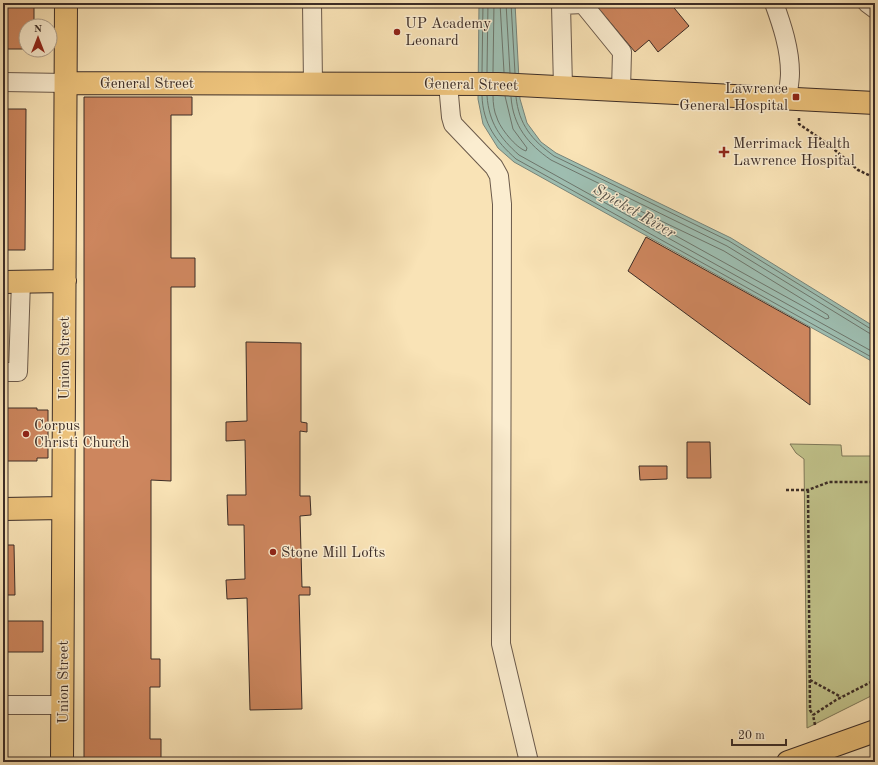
<svg xmlns="http://www.w3.org/2000/svg" width="878" height="765" font-family="'Old Standard TT',serif">
	<rect width="100%" height="100%" fill="#f9e3b6"/>
	<filter id="stains"><feTurbulence type="fractalNoise" baseFrequency=".005" numOctaves="4"/><feColorMatrix values="0 0 0 0 .2 0 0 0 0 .09 0 0 0 0 .02 0 0 0 .5 -.17"/></filter>
	<radialGradient id="worn" r=".72"><stop offset=".6" stop-color="#630" stop-opacity="0"/><stop offset="1" stop-color="#630" stop-opacity=".3"/></radialGradient>
	<path fill="#c1c38b" stroke="#7e7859" d="M790 444 841 445 842 456H875V694L807 728 804 459 796 453Z"/>
	<path fill="#9ebeb1" stroke="#77847a" d="M479 3H515L520 99 527 123 541 142 556 153 731 238 875 327V363L514 162 498 148 483 124 478 99Z"/>
	<g fill="none" stroke-linecap="round" stroke-linejoin="round">
		<path stroke="#6d766c" stroke-width="1" d="M500 3 504 72
			M506 3 510 73
			M511 3 515 73
			M482 72 483 3
			M487 72 488 3
			M493 72 494 3
			M482 96C483 124 496 141 516 159L875 359
			M487 96C489 123 500 138 519 155L875 353
			M493 96C493 103 494 112 497 118 500 128 516 148 526 151L527 148 513 129 505 96
			M511 97C513 126 528 144 551 160L727 246 869 333 875 335
			M516 97C519 125 532 140 554 156L729 241 871 329 875 330
			M634 208 724 251 828 315 829 318 826 319 633 212 632 209Z"/>
	</g>
	<path fill="#cd865e" stroke="#3c2d27" d="M5 3H34V26H26V49H6V29H3V14H5Z
		M594 3H670L689 26 658 52 649 40 635 52Z
		M84 97H192V115H171V258H195V287H171V481L151 480V659H160V687H150V739H161V761L84 762Z
		M3 109H26L25 250H3Z
		M646 237 810 328V405L628 271Z
		M246 342 301 343V422L307 423V432L300 431V496H310L311 515 300 516 302 587H310V595H299L302 709 250 710 247 598 227 599 226 580 245 579 244 525H228L227 495H246L245 440 226 441V422L247 421Z
		M3 408H37V410H48V458H37V461H3Z
		M687 442H710L711 478H687Z
		M639 466H667V479L640 480Z
		M3 545H14L15 595H3Z
		M3 621H43V652H3Z"/>
	<g fill="none" stroke-linecap="round" stroke-linejoin="round">
		<g stroke="#6b5a4b" stroke-width="20">
			<path id="minor" d="M312 3 313 84
				M774 3C782 25 790 49 790 73 790 82 788 90 787 99
				M867 3 875 9
				M3 82 66 83
				M448 84 451 117 453 124 494 167 499 176 502 204 501 644 529 762
				M563 87 561 5 583 4 622 52 621 90
				M3 372H18L21 281
				M3 705H63"/>
		</g>
		<g stroke="#3c2d27" stroke-width="24">
			<path id="major" d="M66 83 498 84 875 103
				M3 282 65 281
				M3 509 63 508
				M62 762 66 3
				M788 762 875 731"/>
		</g>
		<path stroke="#3c2d27" stroke-width="2.5" stroke-dasharray="3 2" stroke-linecap="butt" d="M799 118V124L828 144 858 170 875 178
			M786 490H808L829 482H875
			M808 490 810 710 813 715
			M810 680 841 697
			M815 725 813 715 836 700 875 680"/>
		<use href="#minor" stroke="#fbedd0" stroke-width="18"/>
		<use href="#major" stroke="#ecc27b" stroke-width="22"/>
	</g>
	<g fill="#8f2418" stroke="#fbedd0" stroke-width="1.5">
		<circle cx="397" cy="32" r="4"/>
		<rect x="792" y="93" width="8" height="8" rx="2"/>
		<path d="M722 146h4v4h4v4h-4v4h-4v-4h-4v-4h4z"/>
		<circle cx="26" cy="434" r="4"/>
		<circle cx="273" cy="552" r="4"/>
	</g>
	<g text-anchor="middle" stroke-width="3" stroke-linejoin="round" paint-order="stroke">
		<g font-size="15" fill="#3c2d27" stroke="#fbedd0" text-anchor="start">
			<text x="405" y="28">UP Academy<tspan x="405" dy="17">Leonard</tspan></text>
			<text x="788" y="93" text-anchor="end">Lawrence<tspan x="788" dy="17">General Hospital</tspan></text>
			<text x="733" y="148">Merrimack Health<tspan x="733" dy="17">Lawrence Hospital</tspan></text>
			<text x="34" y="430">Corpus<tspan x="34" dy="17">Christi Church</tspan></text>
			<text x="281" y="557">Stone Mill Lofts</text>
		</g>
		<g font-size="15" fill="#3c2d27" stroke="#fbedd0">
			<text x="147" y="88">General Street</text>
			<text transform="translate(471 84) rotate(1)" y="5">General Street</text>
			<text transform="translate(64 358) rotate(-90)" y="5">Union Street</text>
			<text transform="translate(63 682) rotate(-90)" y="5">Union Street</text>
		</g>
		<g font-size="16" font-style="italic" fill="#54514a" stroke="#fbedd0">
			<text transform="translate(635 210) rotate(30)" y="6">Spicket River</text>
		</g>
	</g>
	<rect width="878" height="765" fill="none" stroke="#f9e3b6" stroke-width="16"/>
	<rect x="4" y="4" width="870" height="757" fill="none" stroke="#3c2d27" stroke-width="2"/>
	<rect x="8" y="8" width="862" height="749" fill="none" stroke="#3c2d27"/>
	<g transform="translate(38 38)"><circle r="19" fill="#fbedd0" stroke="#afa08c"/>
	<path d="M0-3L7 15L0 10L-7 15Z" fill="#8f2418"/>
	<text y="-6" font-size="11" font-weight="bold" text-anchor="middle" fill="#3c2d27">N</text>
	</g>
	<path d="M732 739v6h54v-6" fill="none" stroke="#3c2d27" stroke-width="2"/>
	<text x="738" y="739" font-size="12" fill="#3c2d27" stroke="#fbedd0" stroke-width="3" paint-order="stroke">20 m</text>
	<rect width="100%" height="100%" filter="url(#stains)"/>
	<rect width="100%" height="100%" fill="url(#worn)"/>
</svg>
